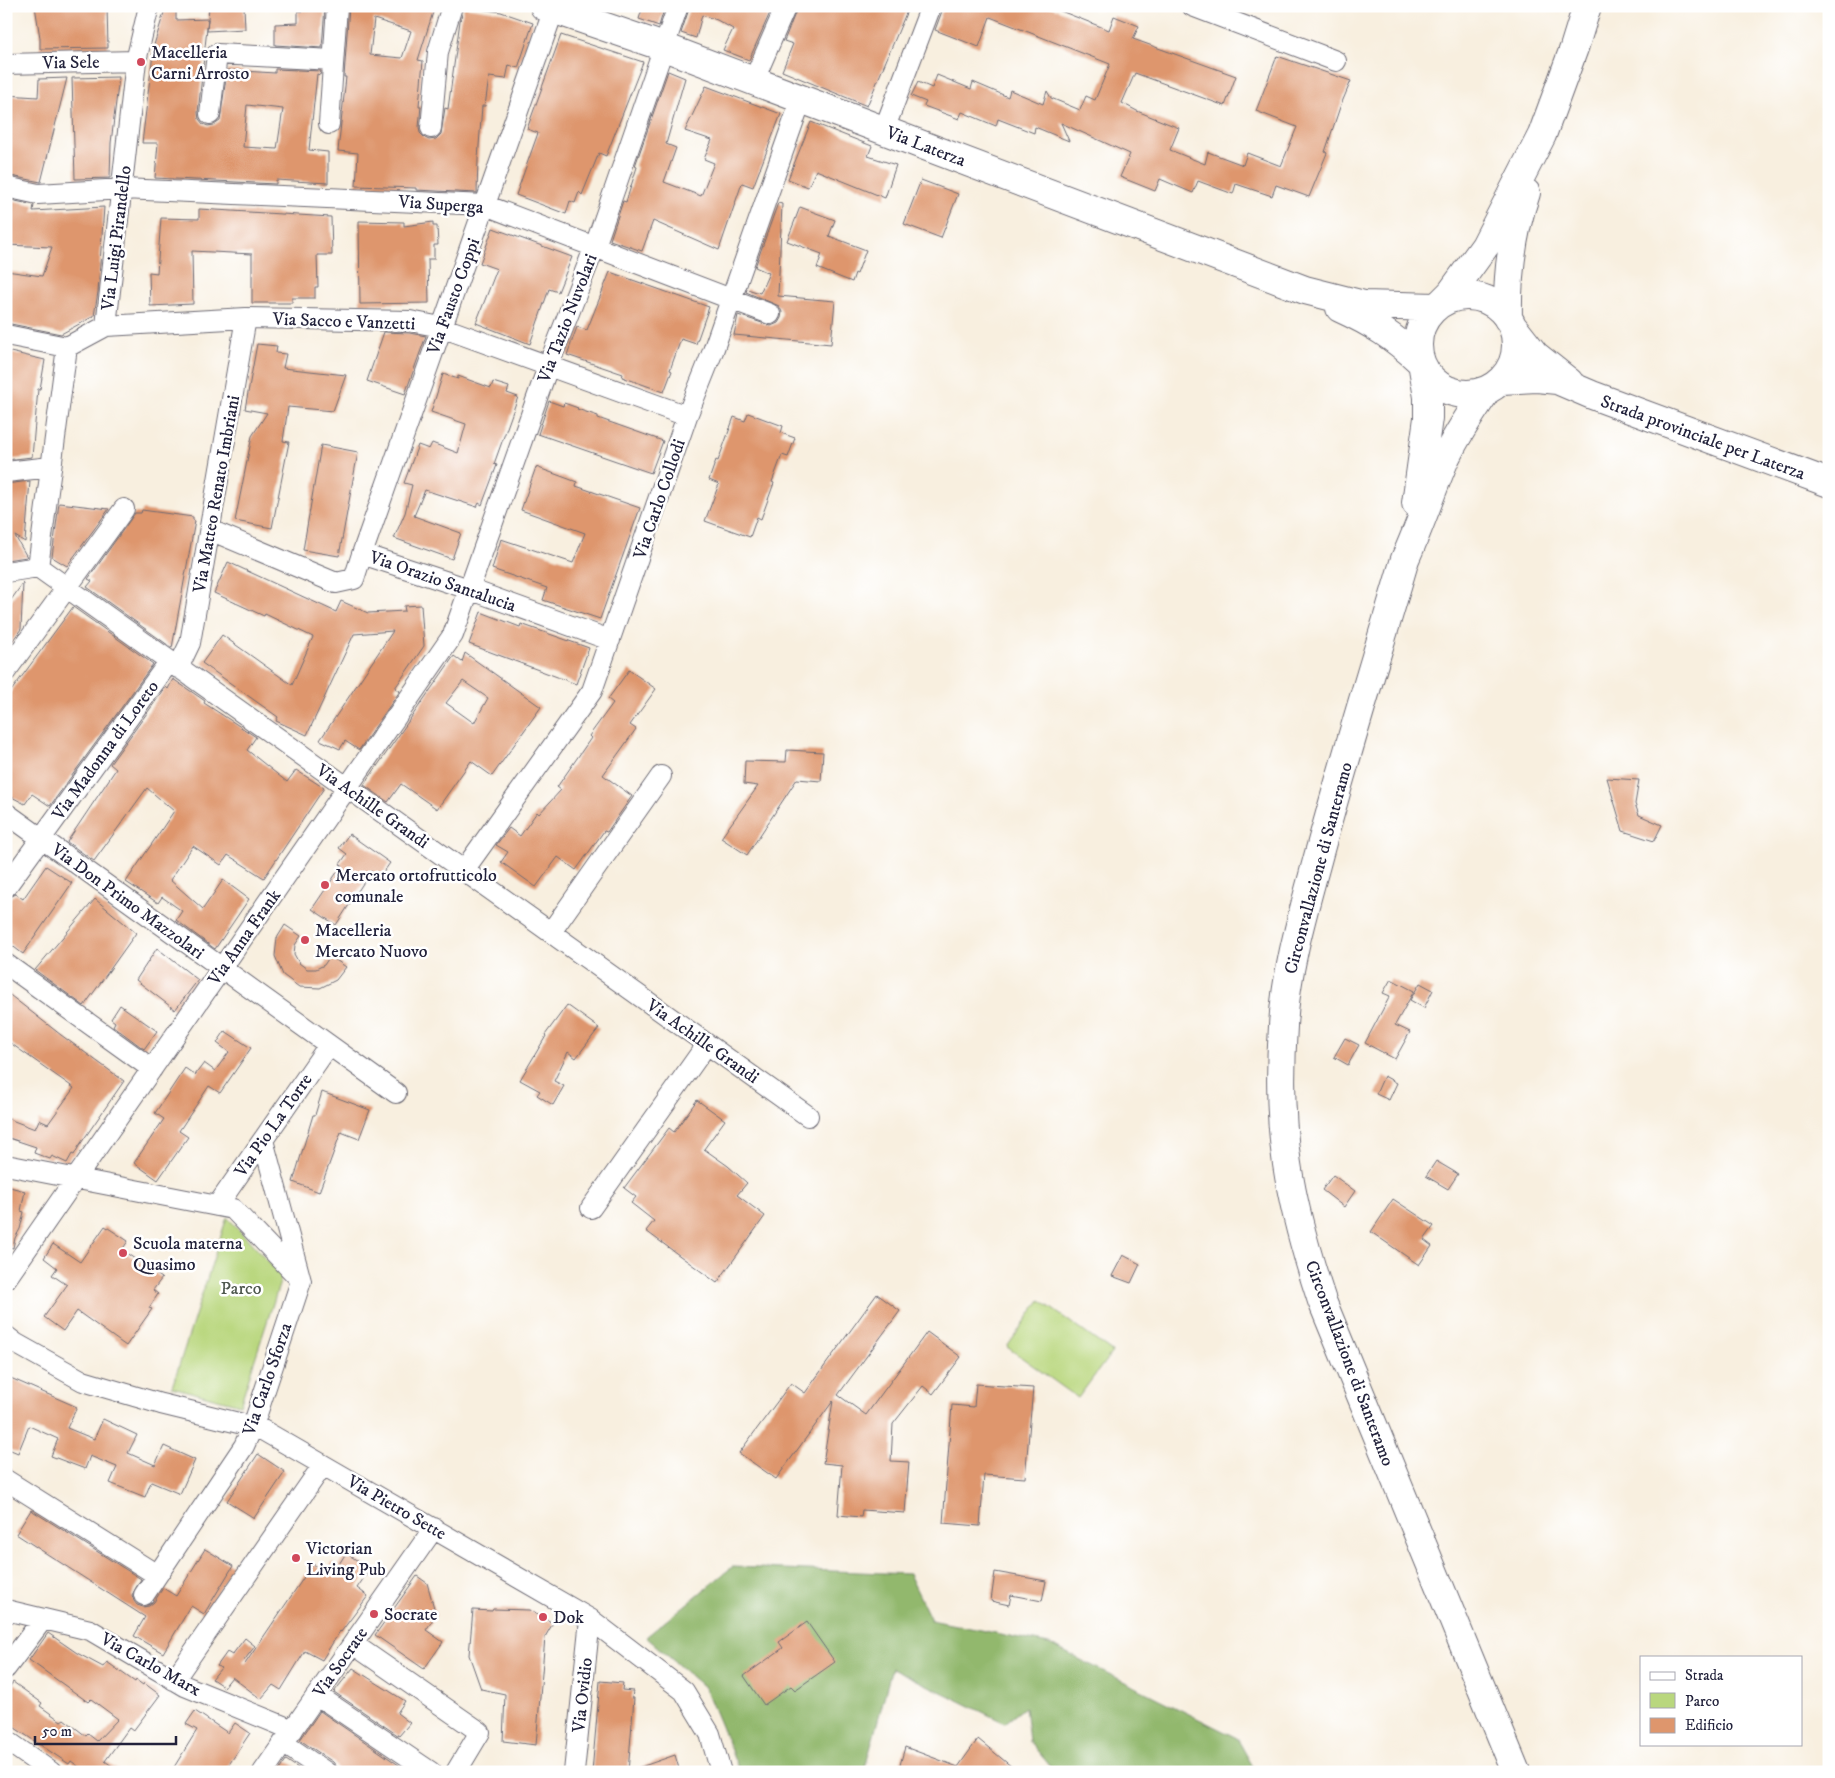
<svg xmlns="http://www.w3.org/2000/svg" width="1835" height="1778" font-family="'IM FELL DW Pica',serif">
	<rect width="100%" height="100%" fill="#fff"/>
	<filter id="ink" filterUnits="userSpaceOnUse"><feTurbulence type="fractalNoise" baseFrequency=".02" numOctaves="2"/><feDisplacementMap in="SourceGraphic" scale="10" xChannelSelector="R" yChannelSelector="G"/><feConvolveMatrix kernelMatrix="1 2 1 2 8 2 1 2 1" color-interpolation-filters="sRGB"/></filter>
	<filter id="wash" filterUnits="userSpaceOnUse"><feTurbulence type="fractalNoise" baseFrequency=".0096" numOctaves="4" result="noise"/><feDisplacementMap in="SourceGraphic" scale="20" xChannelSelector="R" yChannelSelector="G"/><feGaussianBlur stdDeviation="1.12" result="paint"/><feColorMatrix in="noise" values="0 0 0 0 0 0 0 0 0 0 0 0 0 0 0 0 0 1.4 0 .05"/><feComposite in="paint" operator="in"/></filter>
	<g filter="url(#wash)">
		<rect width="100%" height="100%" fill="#f8efdf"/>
		<path fill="#b9d77e" stroke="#6e7c5c" d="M227 1217 282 1276 240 1405 172 1387Z
			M1040 1300 1112 1352 1078 1398 1007 1347Z"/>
		<path fill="#92b86d" stroke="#5a6d54" d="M732 1567 909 1574 931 1620 1049 1644 1237 1738 1256 1772H1049L1051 1767 1029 1741 1025 1707 1005 1723 892 1668 864 1772H740L705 1688 646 1637Z"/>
		<g id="blocks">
			<path fill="#de966d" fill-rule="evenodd" d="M35 6H107L108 48 40 49V38Z
				M166 6H176V20L208 19 198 113 199 119 203 124 208 126 214 125 220 121 227 70 275 73V69L321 71 320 75 317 74 309 150 328 152V183L276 180V184L155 178 158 143H142L154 45ZM247 105 283 109 277 149 243 147Z
				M209 6H244L245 29 207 31Z
				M301 6H325L322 48 275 45V24L298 23V11H302Z
				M349 6H435L418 60 423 61 419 106H421L419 127 420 133 425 138 429 140 436 139 441 134 445 108 448 109 460 21 464 7 501 12 533 23 518 68 509 65 506 79 489 77 485 106H482L478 159 477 193 416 190V188L356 186 358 153 338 151 346 77H344ZM374 19 411 31 402 58 370 55Z
				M643 6H665L659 26 639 19Z
				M690 6H773L749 60 723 50 733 29 717 20 702 15 696 38 681 33Z
				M798 6H909L867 106 782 71 793 44 784 41Z
				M944 6H1048L1109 30 1114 16 1139 26 1133 39 1236 76 1225 106 1135 73 1122 103 1137 111 1179 128 1170 150 1205 164 1208 152 1243 165 1247 153 1281 166 1297 127 1256 111 1277 56 1351 81 1340 107 1325 152 1327 153 1309 197 1276 185 1272 196 1236 184 1233 194 1198 181 1193 193 1160 179 1155 191 1120 177 1130 154 1061 123 1069 141 1035 127 1034 133 998 119 996 126 962 112 959 119 924 106 926 102 911 96 918 82 932 88 937 75 971 89 973 82 1008 97 1010 90 1043 104 1047 91 1051 98 1080 110 1086 96 1095 100 1110 64 990 17 979 47 935 30Z
				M561 35 643 62 606 156 599 153 582 195 579 192 575 203 570 201 566 214 516 195 538 133 527 129Z
				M668 71 685 78 666 144 676 148 664 182 701 196 714 163 704 159 712 140 685 131 706 86 781 114 753 187 742 183 719 250 653 221 642 251 610 240 623 201 626 202 637 167 635 166Z
				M119 77 111 143 110 178 75 179 72 78Z
				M67 78 41 182 6 175V95L38 97 39 79Z
				M811 122 872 146 868 156 896 165 885 198 816 170 808 187 788 179Z
				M921 180 958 194 941 238 904 224Z
				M6 199 34 205 33 211 104 207 98 292 94 316 61 334 6 323V271L42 276 52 247 6 245Z
				M778 203 782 204 778 296 835 301 831 344 734 335 738 315 771 326 778 323 781 318 782 312 779 306 746 292 747 289 760 293 769 273 755 267Z
				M800 207 835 220 829 236 866 250 857 274 855 273 852 282 817 268 822 254 787 241Z
				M199 209 331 217 332 255H317L318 287H315V298H292V303H252V254L192 251 193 304 150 306 149 272 157 273 161 218 199 219Z
				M359 221 404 222V226L433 222V226H437L438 245H434V259H428L429 303 360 304Z
				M493 228 572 257 558 292 549 289 530 344 476 323 497 269 480 263Z
				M610 272 709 307 696 344 681 339 670 370 672 371 664 392 622 377 623 374 567 355 577 327 587 330Z
				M384 332 409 333 426 336 405 394 367 381Z
				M257 344 277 346 276 353 286 354 283 368 346 375 333 411 288 407 283 441 289 442 272 528 235 521 252 436 267 413 245 409Z
				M6 351 45 360 40 389H38L32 457 6 460Z
				M443 374 458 379V376L491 388 493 382 509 387 507 393 518 397 494 464 497 465 482 505 479 503 477 507 425 490 414 516 461 533 452 559 394 538 405 513 412 485 404 483 418 445 429 449 432 443 458 453 466 424 431 412Z
				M549 401 563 406 564 403 578 408 577 409 598 416V418L663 441 651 473 538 434Z
				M748 413 783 426 781 433 795 438 788 457 782 455 772 482 774 483 761 519 757 517 750 537 705 521 719 484 709 480 716 460 718 461 734 417 745 421Z
				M321 445 358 452 339 556 303 550Z
				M536 467 577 482 576 486 640 508 600 619 543 600 547 588 492 569 501 539 573 563 585 533 521 510Z
				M30 481 25 542 15 536 27 557 6 560V484Z
				M59 503 109 509 67 566 52 557Z
				M142 510 193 517V520L195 521 172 648 87 587 92 581 88 579 135 513H141Z
				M228 562 336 612 341 601 368 613 405 611 404 606 421 605 424 646 395 688 400 691 359 750 345 741 340 749 320 740 393 631 354 634 307 735 276 721 278 717 202 663 222 635 292 685 313 637 265 614 264 616 214 593Z
				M23 583 21 629 6 650V607Z
				M73 607 153 664 50 806 32 794 25 804 6 794V698Z
				M481 612 520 627 521 624 589 648 576 684 469 644Z
				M465 653 541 707 492 776 471 761 437 809 401 784 388 802 364 785 454 656 462 662ZM463 681 488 698 474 723 446 703Z
				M629 670 656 689 630 725 636 729 603 775 632 796 607 832 604 831 576 870 558 857 536 887 501 862 508 852 496 845 509 828 520 836 537 812 539 814 561 790 557 787 591 738 589 736 613 703 608 699Z
				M173 679 205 701 204 703 256 737 247 750 287 782 296 770 324 788 264 878 228 855 221 865 193 846 181 864 170 880 203 909 223 880 249 899 215 949 176 920 182 911 162 897 158 903 126 882 174 811 147 788 94 861 67 842 116 769 110 764 166 687 168 689Z
				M787 750 823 752 821 781 797 779 747 855 721 838 758 786 744 784 745 761 786 762Z
				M1607 778 1639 780 1635 804 1639 815 1662 825 1654 841 1623 831Z
				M349 834 390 863 380 877 371 871 336 925 312 909 342 865 340 864 347 854 339 848Z
				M46 866 72 883 23 954 6 941V899L16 894 23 899Z
				M95 899 136 933 84 1006 35 970Z
				M285 925 301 936 295 945 294 954 299 963 307 969H316L324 965 330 956 346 967 336 980 320 988 299 987 283 975 275 956 277 938Z
				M157 948 198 980 175 1010 136 980Z
				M1391 979 1414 991 1395 1025 1410 1032 1395 1059 1365 1043 1390 996 1383 993Z
				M1420 983 1433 990 1424 1008 1410 1000Z
				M6 992 61 1035 124 1081 79 1146 74 1155 72 1154 67 1163 52 1156 50 1159 34 1153 36 1147 6 1137V1118L35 1129 39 1120 48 1124 74 1088 6 1040Z
				M120 1005 157 1031 144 1049 113 1026 115 1022 111 1019Z
				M567 1005 599 1028 576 1058 568 1052 554 1081 564 1086 553 1105 537 1095 540 1091 520 1080 546 1036 545 1035Z
				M225 1031 251 1048 220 1093 209 1086 179 1131 188 1137 158 1180 134 1163 164 1119 155 1113 185 1068 195 1075 204 1063 215 1071 229 1052 217 1043Z
				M1345 1038 1359 1045 1348 1065 1334 1057Z
				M1384 1076 1397 1083 1389 1100 1376 1094Z
				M322 1092 370 1110 359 1139 341 1132 319 1192 293 1182 313 1115H315Z
				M697 1100 725 1120 704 1149 728 1166 747 1183 737 1195 765 1216 717 1283 646 1231 654 1221 631 1203 636 1197 624 1188 669 1128 674 1132Z
				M1436 1161 1458 1174 1448 1189 1426 1176Z
				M1333 1175 1355 1191 1344 1207 1322 1190Z
				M6 1186 25 1191 21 1211 24 1212 20 1229 15 1238 13 1248 9 1247 6 1251Z
				M1393 1199 1434 1226 1424 1240 1432 1246 1419 1265 1371 1232Z
				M105 1226 128 1241 122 1250 162 1278 153 1290 158 1294 149 1308 152 1309 126 1346 77 1311 63 1331 44 1317 67 1285 52 1275 57 1268 44 1258 53 1244 80 1262Z
				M1123 1255 1140 1264 1131 1283 1112 1276Z
				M877 1294 900 1311 838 1395 866 1415 927 1332 961 1357 933 1394 923 1386 893 1424 891 1461 909 1462 905 1513 862 1510 861 1517 838 1515 842 1465 823 1463 833 1401 776 1479 739 1453 791 1383 805 1393Z
				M6 1376 77 1407 67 1428 94 1439 103 1419 137 1435 128 1453 155 1465 164 1446 195 1460 180 1494 151 1482 145 1497 110 1483 117 1467 90 1456 85 1469 51 1456 58 1439 29 1426 18 1453 6 1448Z
				M976 1384 1033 1388 1025 1478 984 1475 980 1526 943 1523 952 1405 974 1407Z
				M258 1454 285 1472 254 1518 227 1501Z
				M31 1510 141 1579 132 1595 134 1601 137 1605 143 1607 149 1606 154 1602 163 1588 176 1596 205 1549 233 1566 204 1614 191 1606 163 1653 134 1636 145 1617 16 1534Z
				M346 1553 370 1569 357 1588 368 1596 341 1632 340 1631 322 1660 305 1651 281 1690 273 1685 261 1699 232 1677 224 1687 212 1679 221 1668 217 1666 227 1652 232 1655 245 1638 255 1646 243 1662 245 1664 313 1564 326 1573 333 1562 336 1569Z
				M995 1572 1046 1581 1042 1601 1011 1595 1009 1605 991 1601Z
				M417 1576 427 1583 436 1615 426 1630 443 1642 424 1669 375 1635Z
				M493 1609 529 1610 553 1623 545 1637 536 1745 503 1741 505 1694 481 1689 469 1655 473 1610 492 1611Z
				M807 1622 835 1662 795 1690 791 1686 764 1705 744 1676 783 1648 779 1642Z
				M48 1633 77 1653 103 1667 107 1662 135 1682 136 1680 143 1685 144 1683 160 1695 133 1731 129 1728 105 1761 120 1772H86L71 1761 69 1764 6 1722V1693L13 1682 42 1703 40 1706 61 1721 64 1719 86 1736 88 1734 97 1741 118 1719 91 1699 88 1702 29 1660Z
				M353 1668 405 1701 397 1713 410 1723 399 1736 334 1692Z
				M600 1681 623 1683 622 1690 633 1691 632 1698H634L628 1772H592Z
				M195 1711 228 1733 235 1723 250 1733 224 1772H171L197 1730 186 1724Z
				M320 1711 409 1772H338L336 1766 333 1762 300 1740Z
				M978 1739 1018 1772H898L905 1747 958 1767Z
				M675 1755 680 1772H635V1769Z
				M286 1760 304 1772H278Z"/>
		</g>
	</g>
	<g filter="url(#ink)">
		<use href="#blocks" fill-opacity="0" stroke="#6d6a74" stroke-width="1"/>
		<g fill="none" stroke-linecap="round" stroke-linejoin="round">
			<g stroke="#6d6a74" stroke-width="22">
				<path id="street" d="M1192 6 1336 61
					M6 64 136 61
					M753 82 786 6
					M210 114 217 54 333 60
					M329 124 337 6
					M431 128 438 52 452 6
					M884 130 931 6
					M6 187 38 194 123 189 485 205 770 314
					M106 326 246 318 410 321 441 327 687 416
					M6 335 67 347
					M6 472 51 467
					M210 530 336 583 354 579 362 554 469 589 610 640
					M362 554 555 6
					M38 567 67 347 106 326 136 61 149 6
					M6 572 38 567 808 1116
					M178 668 190 643 246 318
					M6 671 124 509
					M6 813 396 1093
					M464 870 592 691 687 416 713 351 801 100
					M6 887 169 662
					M551 932 661 776
					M6 964 152 1069
					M6 1165 233 1209 300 1279
					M217 1206 329 1045
					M591 1208 707 1044
					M6 1279 453 635 549 364 595 246 678 6
					M6 1336 15 1343 83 1381 161 1404 259 1428 590 1619 684 1691 710 1734 721 1772
					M6 1480 157 1575
					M144 1595 244 1446 253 1426 301 1281 263 1140
					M6 1610 90 1630 185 1686 293 1730
					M353 1644 480 1732 456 1772
					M6 1668 43 1619
					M174 1680 323 1465
					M317 1695 431 1772
					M6 1740 51 1772
					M283 1743 326 1772
					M263 1772 434 1528
					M574 1772 590 1619"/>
			</g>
			<g stroke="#6d6a74" stroke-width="30">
				<path id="secondary" d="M544 6 664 47 1305 290 1364 305 1436 307
					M1418 345a49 49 0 1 1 98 0a49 49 0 1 1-98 0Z
					M1440 304 1451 293 1485 246 1542 135 1574 48 1587 6
					M1340 308C1373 323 1394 337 1420 361
					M1508 319C1507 277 1512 233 1526 193
					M1513 327 1535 355 1569 382
					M1502 380 1537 378 1557 380 1592 395 1829 483
					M1487 390C1472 412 1457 434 1445 459 1431 492 1420 526 1405 559 1376 658 1345 757 1318 857 1303 913 1286 969 1283 1026 1280 1071 1280 1119 1287 1164 1294 1211 1307 1256 1322 1301L1516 1772
					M1416 503 1428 418V397L1423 368"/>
			</g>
			<use href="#street" stroke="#fff" stroke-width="20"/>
			<use href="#secondary" stroke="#fff" stroke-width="28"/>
		</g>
	</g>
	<g fill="#d1495b" stroke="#fff" stroke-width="2">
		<circle cx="141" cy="62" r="5"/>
		<circle cx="325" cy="885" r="5"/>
		<circle cx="305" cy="940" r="5"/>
		<circle cx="123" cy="1253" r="5"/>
		<circle cx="296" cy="1558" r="5"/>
		<circle cx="374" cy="1614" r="5"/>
		<circle cx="543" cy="1617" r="5"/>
	</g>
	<g text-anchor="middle" stroke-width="5" stroke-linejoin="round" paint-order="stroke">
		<g font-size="18" fill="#22223b" stroke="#fff" text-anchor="start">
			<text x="151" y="58">Macelleria<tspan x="151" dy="21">Carni Arrosto</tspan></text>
			<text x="335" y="881">Mercato ortofrutticolo<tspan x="335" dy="21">comunale</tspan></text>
			<text x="315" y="936">Macelleria<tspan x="315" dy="21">Mercato Nuovo</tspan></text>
			<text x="133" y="1249">Scuola materna<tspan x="133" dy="21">Quasimo</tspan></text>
			<text x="306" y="1554">Victorian<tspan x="306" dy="21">Living Pub</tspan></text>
			<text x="384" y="1620">Socrate</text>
			<text x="553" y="1623">Dok</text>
		</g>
		<g font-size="18" fill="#22223b" stroke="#fff">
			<text transform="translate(71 62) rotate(-1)" y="6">Via Sele</text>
			<text transform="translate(926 146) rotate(21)" y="6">Via Laterza</text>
			<text transform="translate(441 204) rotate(4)" y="6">Via Superga</text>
			<text transform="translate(116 238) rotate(-83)" y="6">Via Luigi Pirandello</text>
			<text transform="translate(453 296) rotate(-70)" y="6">Via Fausto Coppi</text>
			<text transform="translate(567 318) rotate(-69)" y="6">Via Tazio Nuvolari</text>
			<text transform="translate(344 321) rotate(2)" y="6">Via Sacco e Vanzetti</text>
			<text transform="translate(1703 437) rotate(20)" y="6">Strada provinciale per Laterza</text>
			<text transform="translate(216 494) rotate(-80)" y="6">Via Matteo Renato Imbriani</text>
			<text transform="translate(659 499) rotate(-71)" y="6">Via Carlo Collodi</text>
			<text transform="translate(443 581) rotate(19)" y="6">Via Orazio Santalucia</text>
			<text transform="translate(105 750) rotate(-54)" y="6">Via Madonna di Loreto</text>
			<text transform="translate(373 806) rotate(35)" y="6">Via Achille Grandi</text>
			<text transform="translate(1318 868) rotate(-75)" y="6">Circonvallazione di Santeramo</text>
			<text transform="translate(128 901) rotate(36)" y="6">Via Don Primo Mazzolari</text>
			<text transform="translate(244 937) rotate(-55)" y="6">Via Anna Frank</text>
			<text transform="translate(703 1041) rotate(35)" y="6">Via Achille Grandi</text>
			<text transform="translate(273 1125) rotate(-55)" y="6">Via Pio La Torre</text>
			<text transform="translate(1350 1363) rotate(69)" y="6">Circonvallazione di Santeramo</text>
			<text transform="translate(267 1379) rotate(-71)" y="6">Via Carlo Sforza</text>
			<text transform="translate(397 1507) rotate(30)" y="6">Via Pietro Sette</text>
			<text transform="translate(340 1662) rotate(-55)" y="6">Via Socrate</text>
			<text transform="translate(151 1664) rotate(29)" y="6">Via Carlo Marx</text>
			<text transform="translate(582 1695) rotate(-84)" y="6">Via Ovidio</text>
		</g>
		<g font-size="18" fill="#4f584f" stroke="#fff">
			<text x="241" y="1294">Parco</text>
		</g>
	</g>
	<rect width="1835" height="1778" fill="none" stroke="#fff" stroke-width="25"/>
	<rect x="1640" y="1656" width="162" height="90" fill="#ffffff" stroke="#a7a7b1"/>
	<rect x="1650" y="1672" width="25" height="8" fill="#ffffff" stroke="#a7a7b1"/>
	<text x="1685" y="1680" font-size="15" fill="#22223b">Strada</text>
	<rect x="1650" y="1693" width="25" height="15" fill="#b9d77e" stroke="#a7a7b1"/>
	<text x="1685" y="1706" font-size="15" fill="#22223b">Parco</text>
	<rect x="1650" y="1718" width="25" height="15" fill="#de966d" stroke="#a7a7b1"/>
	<text x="1685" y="1730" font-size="15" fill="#22223b">Edificio</text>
	<path d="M35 1736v8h141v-8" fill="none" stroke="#22223b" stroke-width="2.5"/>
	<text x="42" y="1736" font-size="15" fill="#22223b" stroke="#ffffff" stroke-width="4" paint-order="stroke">50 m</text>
</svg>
